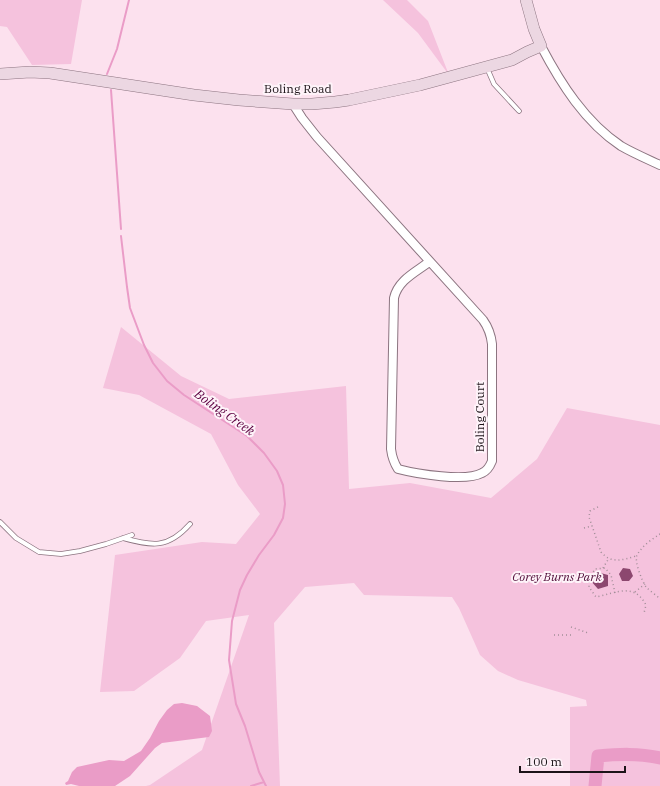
<svg xmlns="http://www.w3.org/2000/svg" width="660" height="786" font-family="'IBM Plex Serif',serif">
	<rect width="100%" height="100%" fill="#fce1ee"/>
	<path fill="#f5c2dd" d="M0 0H82L71 64 32 65 7 27 0 26Z
		M383 0H407L428 21 449 75 418 33Z
		M121 327 181 376 229 399 346 386 349 489 410 483 491 498 537 459 567 408 660 425V786H570V707L587 706 586 700 518 680 498 671 480 655 459 608 452 597 364 595 354 583 305 587 274 623 280 786H146L150 785 202 750 249 615 206 621 180 658 134 691 100 692 115 555 202 542 236 544 260 514 238 485 211 434 139 395 103 388Z"/>
	<path fill="#ea9cc7" d="M182 703 197 706 210 716 212 731 209 737 162 743 155 748 130 776 115 786H79L71 784 66 785 65 783 68 781 72 772 77 767 109 760 124 761 141 751 150 738 159 721 167 710 174 704Z"/>
	<g fill="none" stroke-linecap="round" stroke-linejoin="round">
		<path stroke="#ea9cc7" stroke-width="2" d="M107 74 117 49 129 0
			M111 90 121 229
			M121 236 127 287 130 308 144 345 153 363 167 381 184 395 247 436 264 453 277 471 283 485 285 504 283 518 274 535 259 555 247 575 240 590 232 621 229 660 236 704 245 726 259 772 266 786
			M251 786 264 782"/>
		<path stroke="#ea9cc7" stroke-width="13" d="M595 786 598 756C619 754 639 753 660 758"/>
	</g>
	<path fill="#8c476f" d="M623 568 630 569 633 576 629 581H622L619 574Z
		M597 572 608 575V586L598 589 591 581Z"/>
	<g fill="none" stroke-linecap="round" stroke-linejoin="round">
		<g stroke="#8c7480" stroke-width="5.5">
			<path id="lane" d="M487 68 494 84 519 111
				M0 522 16 538 39 552 61 554 80 551 106 544 132 535
				M123 538C152 546 168 549 190 524"/>
		</g>
		<g stroke="#8c7480" stroke-width="10">
			<path id="street" d="M541 46C561 84 585 122 621 146 633 153 647 159 660 165
				M293 104 302 118 317 137 483 320C488 327 491 335 492 344V461C490 466 487 471 482 473 466 482 417 474 398 469 394 463 392 457 391 449L394 298C398 280 416 272 429 262"/>
		</g>
		<g stroke="#8c7480" stroke-width="12">
			<path id="secondary" d="M0 74 30 72 50 73 194 95 239 100 293 104H312L335 102 349 100 420 85 512 60 527 52 541 46 534 29 526 0"/>
		</g>
		<path stroke="#a28e98" stroke-width="1.5" stroke-dasharray="1 3" stroke-linecap="butt" d="M598 507 590 511 589 517 601 552C611 564 623 560 636 556
			M584 528 592 526
			M660 534C652 539 642 546 637 555 634 561 642 581 646 587 650 591 656 595 660 599
			M603 568 609 558
			M635 592 645 584
			M615 593 611 575 605 568 595 569 589 579V587L596 597C616 593 634 582 646 605L644 613
			M571 627 588 633
			M554 635H572"/>
		<use href="#lane" stroke="#fff" stroke-width="4"/>
		<use href="#street" stroke="#fff" stroke-width="8"/>
		<use href="#secondary" stroke="#ecd7e2" stroke-width="11"/>
	</g>
	<g text-anchor="middle" stroke-width="4" stroke-linejoin="round" paint-order="stroke">
		<g font-size="12" fill="#1c1318" stroke="#fef3f9">
			<text x="298" y="93">Boling Road</text>
			<text transform="translate(480 417) rotate(-90)" y="4">Boling Court</text>
		</g>
		<g font-size="12" font-style="italic" fill="#510d39" stroke="#fef3f9">
			<text x="557" y="581">Corey Burns Park</text>
		</g>
		<g font-size="13" font-style="italic" fill="#5c0040" stroke="#fef3f9">
			<text transform="translate(225 412) rotate(35)" y="5">Boling Creek</text>
		</g>
	</g>
	<path d="M520 766v6h105v-6" fill="none" stroke="#1c1318" stroke-width="2"/>
	<text x="526" y="766" font-size="12" fill="#1c1318" stroke="#fef3f9" stroke-width="3" paint-order="stroke">100 m</text>
</svg>
